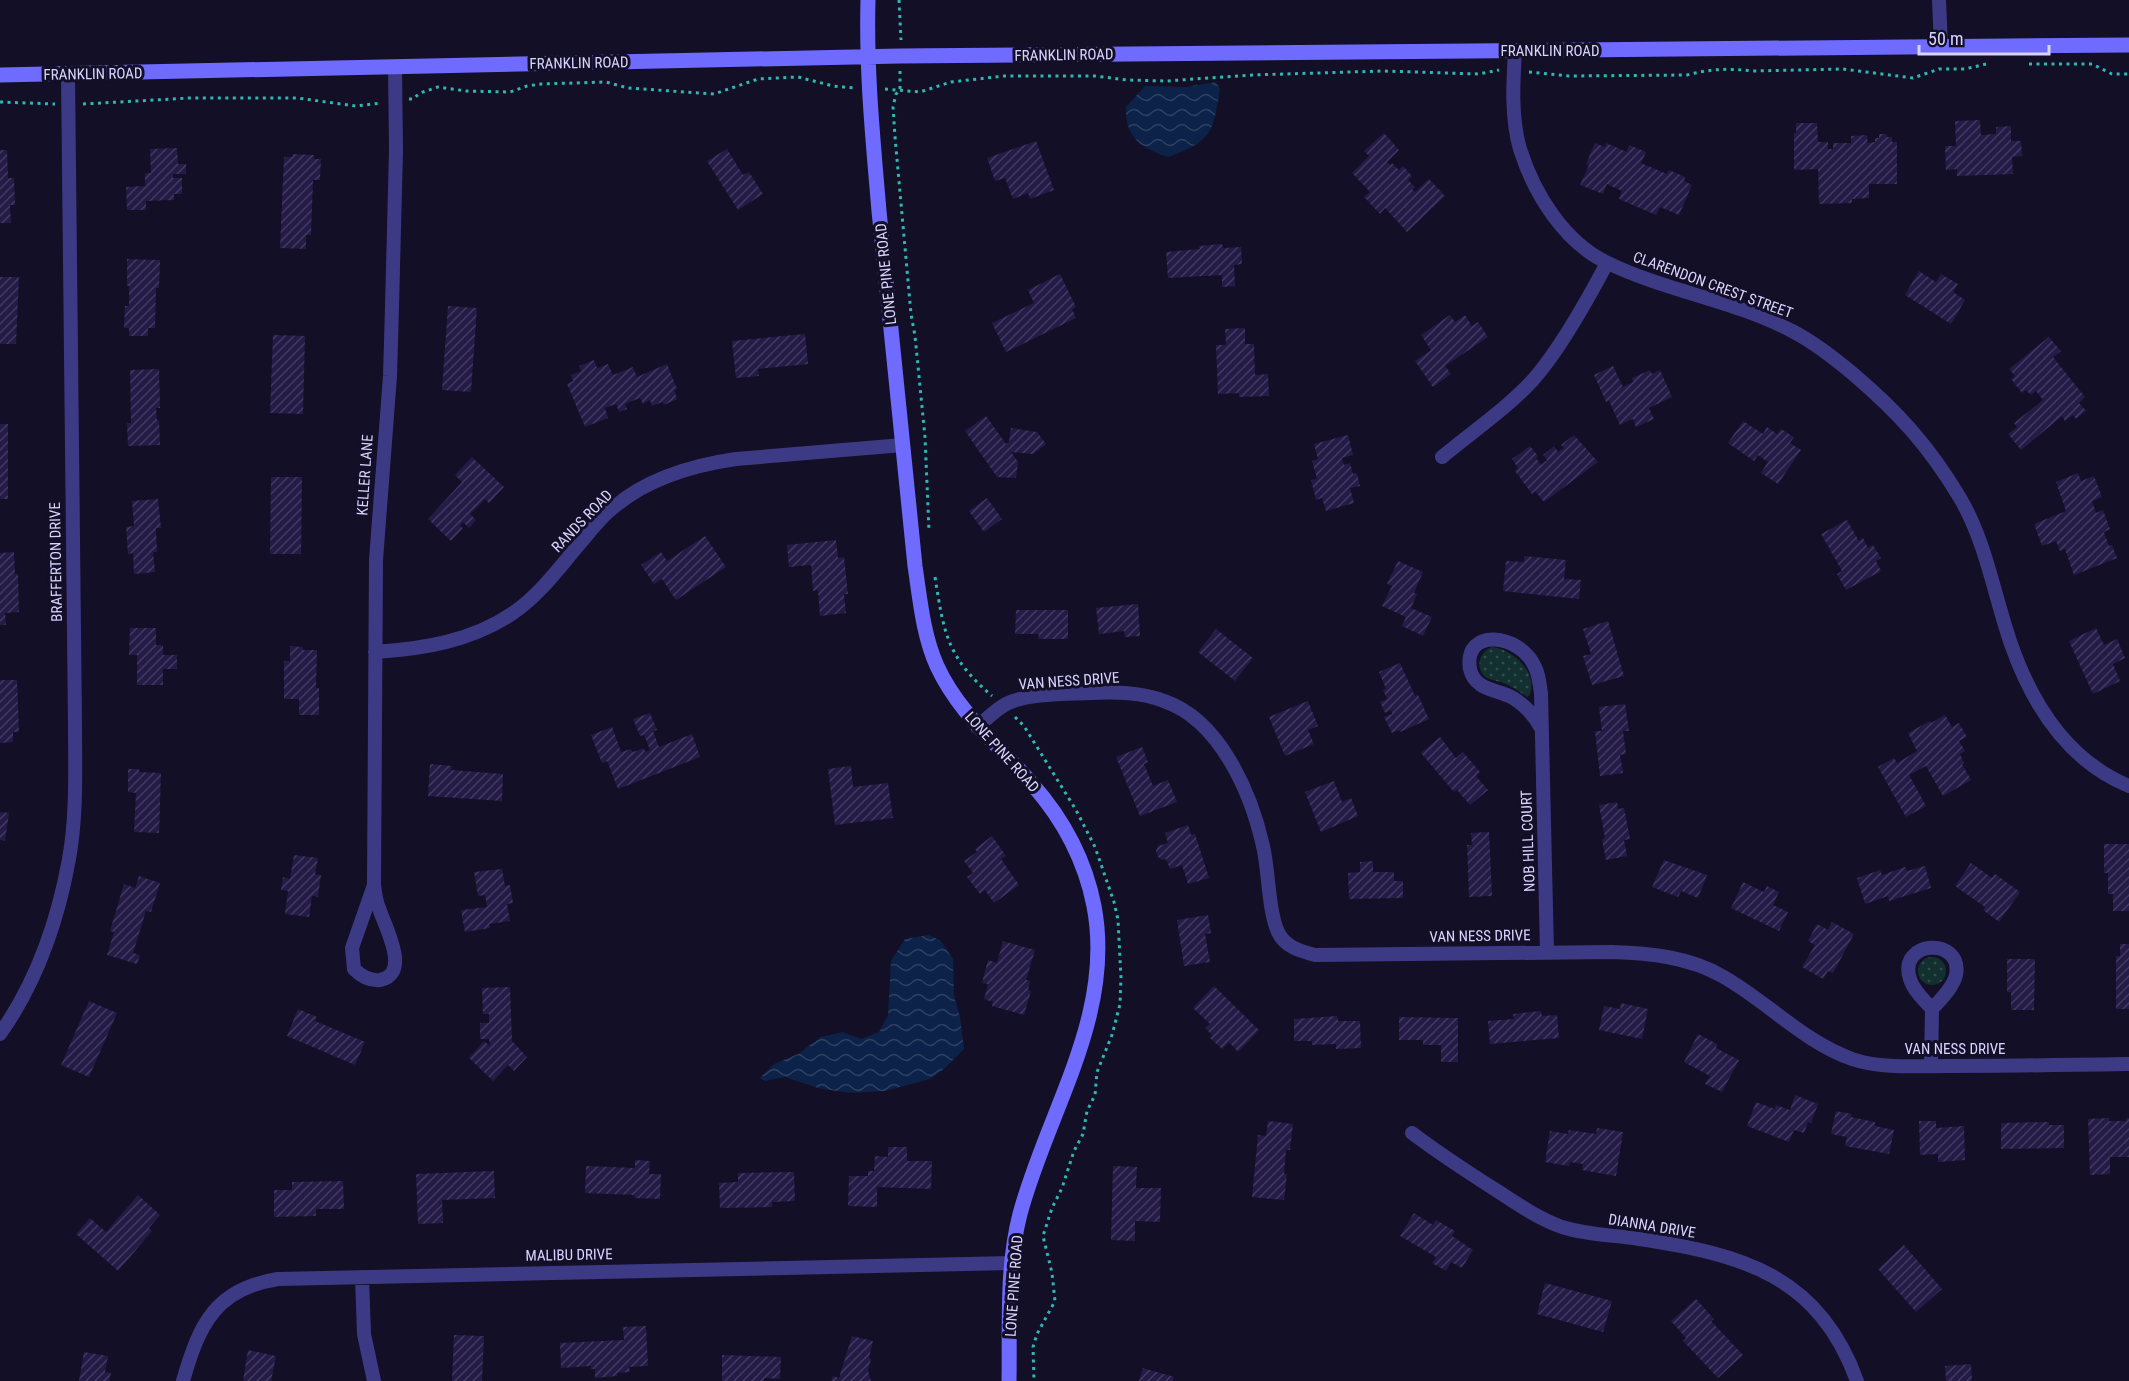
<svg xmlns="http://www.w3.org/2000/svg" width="2129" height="1381" font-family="'Roboto Condensed',sans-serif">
	<defs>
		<pattern id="grass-dots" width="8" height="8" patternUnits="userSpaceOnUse" patternTransform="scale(1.5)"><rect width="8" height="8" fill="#12302f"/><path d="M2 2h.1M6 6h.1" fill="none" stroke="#344d4e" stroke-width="1.8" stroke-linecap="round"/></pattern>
		<pattern id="water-waves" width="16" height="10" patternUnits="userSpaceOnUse" patternTransform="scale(1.5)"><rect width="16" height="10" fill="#0c2248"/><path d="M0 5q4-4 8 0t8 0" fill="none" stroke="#2f4163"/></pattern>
		<pattern id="building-hatch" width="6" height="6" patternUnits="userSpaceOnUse" patternTransform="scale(1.5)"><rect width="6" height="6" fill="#241b47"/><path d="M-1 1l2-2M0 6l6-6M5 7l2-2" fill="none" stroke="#433b63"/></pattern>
	</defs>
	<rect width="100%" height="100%" fill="#130f26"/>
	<path fill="url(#grass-dots)" d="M1492 647C1513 649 1540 674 1529 696L1527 697C1520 692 1513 687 1506 684 1500 681 1493 681 1487 678 1474 669 1479 652 1492 647Z
		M1918 971a14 14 0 1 1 28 0a14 14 0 1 1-28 0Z"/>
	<path fill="url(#water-waves)" d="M1216 82 1220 89C1218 101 1215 127 1206 136 1197 146 1180 153 1168 157 1140 148 1125 137 1126 107L1145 86 1186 87Z
		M928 935 940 940 953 959 954 996 960 1017 964 1049 945 1068 930 1079 885 1091 850 1093 818 1088 785 1077 765 1081 760 1078 774 1064 798 1054 821 1037 843 1032 861 1039 879 1032 888 1015 891 961 905 939Z"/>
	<path fill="url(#building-hatch)" d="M1980 120 1981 135 1996 134V127L2011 126V141H2021L2022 156 2012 157 2013 174 1957 176V169L1946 170 1945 146H1956L1955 121Z
		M1796 123H1817L1818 142H1828V149H1833V143H1851V136L1867 135 1868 148V143L1875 142V138H1879V134H1886L1887 137H1892V142H1897V184H1869V198L1852 199V203L1819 204 1818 169 1794 170V133H1796Z
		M1384 133 1399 150 1387 162 1390 165 1392 163 1399 170 1403 166 1412 176 1408 180 1415 187 1412 189 1415 192 1429 179 1445 196 1407 232 1385 208 1380 214 1364 197 1370 192 1352 173 1369 156 1364 151Z
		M1036 141 1054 190 1030 199 1028 193 1013 199 1005 178 995 181 987 158Z
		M1595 143 1605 147 1606 143 1627 152 1629 145 1646 152 1641 163 1667 174 1669 170 1685 177 1684 181 1692 185 1679 215 1660 207 1656 215 1619 199 1622 191 1607 184 1603 194 1580 185 1589 165 1586 164Z
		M177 148 178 164H186V174H173V178H182V194H174V200L146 201V210H127L126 187 145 186V173H151L150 149Z
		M727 149 743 175 749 172 763 194 738 210 707 161Z
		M0 150H7L8 178H14L15 205H10L11 223H0Z
		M293 154 314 155V159H321L320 180H313L311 235H306V249L280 248 284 157H292Z
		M1222 244 1223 248 1241 247 1242 264 1234 265 1235 286 1222 287V275L1168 278 1166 252 1200 249 1199 246Z
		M127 259 160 260 159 288H156L155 328H148V336H129V328H124L125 306H129V286H127Z
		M1919 271 1936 282 1941 274 1958 284 1953 292 1965 300 1951 324 1905 295Z
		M1060 274 1076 307 1072 309 1076 318 1006 352 992 323 1034 303 1028 290Z
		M0 277H19L16 344H0Z
		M448 306 477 308 471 392 442 390Z
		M1450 315 1455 322 1465 315 1472 326 1478 322 1488 337 1445 366 1451 374 1433 387 1415 361 1431 350 1421 335Z
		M1245 328V344H1254L1255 375 1268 374 1269 396 1239 397V393L1218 394 1216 345H1226L1225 329Z
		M805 334 808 364 758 369 759 376 736 378 732 341Z
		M273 335 305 336 303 414 270 413Z
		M2049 337 2061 351 2053 357 2085 397 2079 403 2086 411 2076 419 2073 415 2065 421 2062 416 2021 450 2008 434 2017 427 2014 423 2043 400 2036 391 2031 395 2026 390 2022 393 2011 379 2015 376 2009 369Z
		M594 360 597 368 608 364 613 375 633 367 637 377 667 364 677 389 674 390 677 399 664 405 662 402 652 406 650 400 643 404 640 398 625 404 627 409 619 412 616 404 605 408 608 418 585 427 567 384 573 381 571 375 581 371 579 366Z
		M1613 366 1623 387 1633 382 1632 378 1650 370 1652 374 1660 370 1672 397 1649 408 1654 419 1636 427 1633 419 1620 425 1609 401 1606 402 1594 375Z
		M159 369 160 408H156L157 420H159L160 445 128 446 127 423H131L130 370Z
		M986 416 1006 444 1009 442 1011 428 1037 432 1046 444 1033 454 1011 452 1018 462 1016 478 997 477 965 431Z
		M1743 421 1763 434 1767 427 1777 434 1781 429 1794 437 1790 443 1801 450 1778 484 1761 473 1768 462 1758 455 1754 461 1728 443Z
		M0 424H8V499H0Z
		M1348 435 1353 455 1342 458 1344 465 1350 463 1353 474 1357 473 1360 486 1350 488 1354 503 1326 511 1322 498 1316 500 1311 480 1317 479 1312 461 1318 459 1314 444Z
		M1574 435 1598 462 1544 502 1535 491 1532 494 1515 471 1518 468 1512 459 1530 446 1538 456 1536 458 1541 465 1547 460 1543 455 1554 446 1558 452 1564 448 1561 445Z
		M472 457 504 487 489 503 485 499 470 514 476 520 469 528 463 522 460 526 463 528 451 541 428 519 462 482 455 475Z
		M2078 473 2081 481 2094 476 2102 497 2092 501 2096 513 2103 510 2110 529 2104 532 2109 546 2112 545 2117 558 2074 575 2065 549 2060 551 2056 541 2042 546 2034 524 2066 511 2056 482Z
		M271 477H302L301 554H270Z
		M987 498 1002 519 984 532 969 511Z
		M158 499 161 528H156L157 552H153L155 572 134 574 133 553 128 554 126 527 134 526 132 501Z
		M1847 520 1859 541 1863 538 1868 548 1873 545 1881 558 1876 561 1881 571 1846 590 1837 574 1842 571 1821 534Z
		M705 536 726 567 676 600 662 579 654 584 641 565 661 552 667 561Z
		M836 540 838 558 844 557 848 594H844L846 613 820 616 818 590 813 591 811 565 789 567 787 545Z
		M14 552 15 574H18L19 612 5 613 6 625H0V553Z
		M1524 556 1566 560 1564 579 1581 580 1579 599 1503 591 1506 561 1524 562Z
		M1398 561 1423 572 1414 593 1417 594 1411 608 1432 617 1423 636 1402 626 1406 617 1382 606 1392 586 1387 584Z
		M1138 604 1140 636 1125 637 1124 631 1099 634 1096 608Z
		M1016 610H1068V639H1038L1039 634H1015Z
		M1608 621 1624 676 1592 685 1583 656 1591 654 1583 629Z
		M130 628H156V645H163V655H177V669H163V685H137V655H129Z
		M2096 628 2104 645 2117 639 2125 658 2113 664 2120 681 2093 694 2069 641Z
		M1216 629 1253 658 1235 681 1198 652Z
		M290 646 303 647V650H317L316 688H319V715H299V699H284V661H290Z
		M1400 663 1415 696 1418 695 1429 719 1400 732 1399 730 1392 733 1384 717 1392 714 1391 710 1385 713 1380 702 1387 699 1383 690 1386 689 1379 672Z
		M0 680H17L19 732H13V742L0 743Z
		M1308 701 1318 726 1308 730 1314 744 1285 756 1269 717Z
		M1625 704 1629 731H1623L1626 754 1620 755 1623 773 1600 776 1595 731H1602L1599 707Z
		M650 713 657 730 653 731 659 747 692 734 700 757 618 789 607 761 602 763 591 735 612 727 621 752 631 749 633 752 644 748 645 752 650 750 644 735 640 736 633 719Z
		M1945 715 1952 727 1959 723 1967 737 1959 741 1965 751 1960 754 1964 763 1962 764 1971 780 1943 796 1926 766 1909 775 1926 806 1906 817 1878 767 1894 758 1897 763 1917 751 1908 733 1930 721 1931 723Z
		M1440 737 1456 758 1463 752 1480 772 1476 776 1488 790 1470 805 1457 790 1454 792 1421 753Z
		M1142 747 1148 762 1144 764 1153 786 1168 780 1177 802 1140 816 1116 757Z
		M430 764 452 766 451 770 503 774 502 801 428 796Z
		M851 766 853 787 888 783 893 818 835 825 828 769Z
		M128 769H139V772L161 773 159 833 134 832 136 793 128 792Z
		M1334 781 1342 802 1351 798 1358 816 1321 832 1305 792Z
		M1617 802 1618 809 1624 808 1630 839 1624 840 1627 856 1606 860 1602 839 1605 838 1599 805Z
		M0 812 9 813 5 841 0 840Z
		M1188 825 1191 835 1195 834 1209 878 1188 884 1182 865 1170 869 1166 859 1162 860 1158 857 1156 851 1158 846 1168 843 1165 833Z
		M1489 832 1492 896 1469 897 1467 845H1472L1471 833Z
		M992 836 1006 856 1001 859 1019 885 994 903 985 890 980 894 967 877 973 873 964 861 977 852 975 849Z
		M2104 844H2129V911H2113V894H2108V873H2104Z
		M294 855 318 858 315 874 321 875 318 897 312 896 309 917 285 914 288 891 281 890 283 877 290 879Z
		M1664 860 1707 875 1698 898 1681 891 1678 897 1652 887Z
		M1373 861V872H1394V881H1403V898L1349 899 1348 873 1360 872V862Z
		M1971 863 1992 878 1995 874 2020 892 1999 922 1983 910 1985 907 1955 886Z
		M1925 866 1931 888 1889 901 1888 896 1865 904 1857 878 1880 870 1882 875 1905 867 1907 871Z
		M502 869 505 886 510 885 513 903 507 904 510 921 489 924 490 928 465 932 461 910 487 907 485 895 478 896 474 872Z
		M139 876 160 883 151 912 146 911 133 953 140 955 137 964 107 955 114 932 110 931 124 884 135 888Z
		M1743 882 1764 892 1767 886 1779 892 1773 905 1788 912 1779 931 1731 908Z
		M1208 915 1211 933 1205 934 1210 962 1184 966 1177 920Z
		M1832 922 1854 934 1833 973 1828 971 1823 979 1802 967 1815 945 1808 941 1817 924 1828 930Z
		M1003 941 1035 950 1026 980 1030 981 1028 990 1031 991 1024 1015 992 1006 993 1002 984 999 988 984 982 983 988 960 997 963Z
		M2120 944H2129V1009H2116V956H2120Z
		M2007 959H2035L2034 1010H2011V992H2007Z
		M1214 986 1259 1030 1238 1052 1229 1042 1222 1049 1210 1038 1212 1035 1205 1028 1210 1024 1193 1008Z
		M510 987 512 1041 527 1057 514 1071 508 1065 493 1081 469 1058 484 1041 490 1046 489 1039H480V1023H489V1014H483L482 988Z
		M89 1001 117 1013 89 1077 61 1065Z
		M1621 1003 1648 1009 1642 1039 1599 1030 1604 1006 1620 1009Z
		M298 1009 317 1017 315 1021 365 1042 355 1065 287 1036Z
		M1541 1011 1542 1016 1557 1015 1559 1038 1490 1044 1488 1021 1514 1019 1513 1014Z
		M1337 1016 1338 1021H1360L1361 1048 1336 1049V1044L1312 1045V1041H1294V1019Z
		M1399 1017 1458 1018V1062H1441V1045H1423V1040H1399Z
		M1698 1034 1717 1044 1716 1048 1739 1060 1722 1092 1705 1084 1710 1076 1684 1062Z
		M1795 1095 1818 1104 1811 1123 1808 1122 1804 1133 1794 1130 1789 1142 1747 1126 1756 1102 1775 1109 1776 1105 1790 1110Z
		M1836 1111 1852 1114 1851 1117 1875 1122V1126L1894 1130 1889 1154 1845 1146 1847 1137 1831 1134Z
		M2109 1118V1121H2126V1118H2129V1157H2110V1174L2090 1175 2088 1119Z
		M1268 1121 1293 1124 1290 1150H1286L1284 1174H1287L1284 1200 1252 1197 1258 1135 1266 1136Z
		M1919 1121H1936V1128L1964 1126 1965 1160 1938 1162V1154L1920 1155Z
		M2049 1122V1125H2064V1148L2001 1149V1123Z
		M1597 1128 1623 1132 1616 1176 1582 1170 1583 1164 1570 1162 1569 1166 1545 1162 1550 1131 1568 1134 1569 1130 1596 1134Z
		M888 1147H907V1161H932L931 1189 877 1187V1207L848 1206 849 1176H868V1171H874L875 1156 888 1157Z
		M635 1160 650 1161 649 1174H661L660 1199 634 1198 635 1195 585 1193 586 1166 635 1168Z
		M1113 1166 1137 1167 1136 1188H1161L1160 1222 1135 1221V1241L1111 1240Z
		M494 1171 495 1198 442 1200 443 1223 418 1224 416 1174Z
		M794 1172 795 1201 772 1202V1207L720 1208 719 1183 738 1182V1173Z
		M343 1181 344 1209H316V1216L274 1217V1190H292V1182Z
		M138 1195 160 1215 149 1228 152 1231 118 1271 76 1234 90 1218 106 1232Z
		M1414 1213 1433 1225 1436 1220 1455 1231 1452 1236 1473 1250 1462 1268 1451 1262 1446 1271 1432 1263 1436 1257 1400 1236Z
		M1904 1245 1942 1289 1916 1312 1878 1269Z
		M1545 1283 1612 1301 1603 1332 1537 1314Z
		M1696 1299 1714 1319 1711 1321 1743 1355 1718 1378 1683 1341 1686 1338 1671 1321Z
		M646 1326 648 1366 629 1367 630 1372 617 1373V1376L595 1378V1369H591V1366L561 1368 560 1343 624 1340 623 1327Z
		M454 1335 484 1336 482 1381H452Z
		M852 1336 873 1341 869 1358 871 1359 868 1371 871 1381H831L833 1376 839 1378Z
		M248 1350 276 1356 271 1381H243Z
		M84 1352 108 1356 105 1372 111 1373 109 1381H79Z
		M722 1355 781 1357 780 1379 764 1378V1381H722Z
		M1971 1364 1972 1381H1946L1945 1366Z
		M1143 1368 1174 1377 1173 1381H1139Z"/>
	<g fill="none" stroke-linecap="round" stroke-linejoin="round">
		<path stroke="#2fb8b0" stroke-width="3" stroke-dasharray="3 4.5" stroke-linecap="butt" d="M899 0 901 40
			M2029 64H2092L2112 74H2129
			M900 71V90L896 94 893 107 895 137 911 314 915 336 925 437 929 531
			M1529 72 1569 76 1687 75C1709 69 1729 68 1752 71L1843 69 1913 78 1939 69H1965L1986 64
			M885 89 920 92 951 82 1004 76H1095L1127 80 1166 81 1252 75 1383 71 1479 74 1499 70
			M409 99H413L420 93 438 87 466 91 510 92 527 86 541 84 606 82 628 88 714 94 758 79 798 77 833 86 854 88
			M0 102 55 104
			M83 104 190 98H297L356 106 381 103
			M935 577C944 634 947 657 992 696
			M1015 717 1024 726 1076 810 1095 847 1114 902 1118 920 1121 978 1120 1004 1112 1035 1097 1072 1095 1095 1087 1111 1083 1134 1074 1151 1062 1188 1052 1208 1043 1236 1052 1273 1055 1301 1037 1334 1033 1347 1034 1381"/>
		<path stroke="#3d3a85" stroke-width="14" d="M1939 0 1941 47
			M1515 51C1513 83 1511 118 1520 149 1534 194 1565 244 1610 264 1669 292 1736 301 1794 332 1815 343 1834 358 1852 373 1898 412 1929 446 1960 498 1986 542 1994 595 2011 644 2032 704 2068 761 2129 786
			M1442 457C1472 432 1506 409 1533 380 1561 348 1587 301 1607 263
			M375 652C423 649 472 641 513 613 541 594 561 565 583 540 592 529 602 516 614 507 647 479 694 465 736 459L903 445
			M977 727C986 720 995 710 1006 704 1027 693 1067 694 1091 693 1116 692 1141 692 1164 701 1220 720 1251 793 1263 846 1269 871 1268 910 1278 932 1285 947 1300 951 1315 955L1612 952C1649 953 1689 957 1722 976 1767 1001 1802 1041 1852 1059 1881 1069 1917 1066 1947 1066 2008 1066 2068 1065 2129 1064
			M1541 728C1534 715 1526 706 1513 698 1498 689 1475 691 1470 669 1463 627 1520 633 1535 667 1539 675 1540 685 1541 694L1547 952
			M374 885C375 893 376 901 379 908 384 925 412 974 380 980 370 981 361 976 354 969L352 948 374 885 376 560 390 376 392 307 396 150 395 68
			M0 1034C36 983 58 920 69 859 77 815 75 769 75 725L68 75
			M1931 1066 1932 1009C1940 1000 1953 988 1956 975 1963 936 1897 940 1910 979 1913 990 1924 1000 1932 1009
			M1412 1133C1440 1154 1469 1173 1499 1192 1519 1205 1539 1219 1562 1227 1587 1235 1613 1235 1639 1239 1741 1254 1819 1275 1857 1381
			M362 1277 364 1334 374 1381
			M183 1381C199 1325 215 1289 278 1279L1012 1263"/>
		<path stroke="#6f6bff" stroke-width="15" d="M868 0C866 71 873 140 879 211 886 283 894 356 901 428 906 474 910 520 915 566 920 599 923 635 937 666 959 714 999 745 1032 784 1063 819 1085 860 1094 906 1115 1016 1047 1112 1020 1214 1006 1268 1010 1326 1009 1381
			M0 75 900 56 2129 45"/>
	</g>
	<g text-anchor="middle" stroke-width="6" stroke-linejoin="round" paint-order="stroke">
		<g font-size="15" fill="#d9d4ff" stroke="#130f26">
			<text x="1550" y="56">FRANKLIN ROAD</text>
			<text transform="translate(1064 55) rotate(-1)" y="5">FRANKLIN ROAD</text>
			<text transform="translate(579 63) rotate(-1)" y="5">FRANKLIN ROAD</text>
			<text transform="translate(93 74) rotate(-1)" y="5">FRANKLIN ROAD</text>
			<text transform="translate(886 274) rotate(-96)" y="5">LONE PINE ROAD</text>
			<text transform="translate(1713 285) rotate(20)" y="5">CLARENDON CREST STREET</text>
			<text transform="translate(365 475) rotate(-86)" y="5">KELLER LANE</text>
			<text transform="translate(582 521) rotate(-46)" y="5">RANDS ROAD</text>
			<text transform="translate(56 562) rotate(-91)" y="5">BRAFFERTON DRIVE</text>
			<text transform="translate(1069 681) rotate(-4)" y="5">VAN NESS DRIVE</text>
			<text transform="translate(1002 752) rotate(48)" y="5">LONE PINE ROAD</text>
			<text transform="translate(1528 841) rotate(-92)" y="5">NOB HILL COURT</text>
			<text transform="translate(1480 936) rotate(-1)" y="5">VAN NESS DRIVE</text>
			<text x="1955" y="1054">VAN NESS DRIVE</text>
			<text transform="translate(1652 1226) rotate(9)" y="5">DIANNA DRIVE</text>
			<text transform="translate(569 1255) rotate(-1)" y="5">MALIBU DRIVE</text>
			<text transform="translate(1014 1286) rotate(-86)" y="5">LONE PINE ROAD</text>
		</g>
	</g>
	<path d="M1919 45v9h130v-9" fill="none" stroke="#d9d4ff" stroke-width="3"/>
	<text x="1928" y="45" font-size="18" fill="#d9d4ff" stroke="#130f26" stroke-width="4.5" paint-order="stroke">50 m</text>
</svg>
